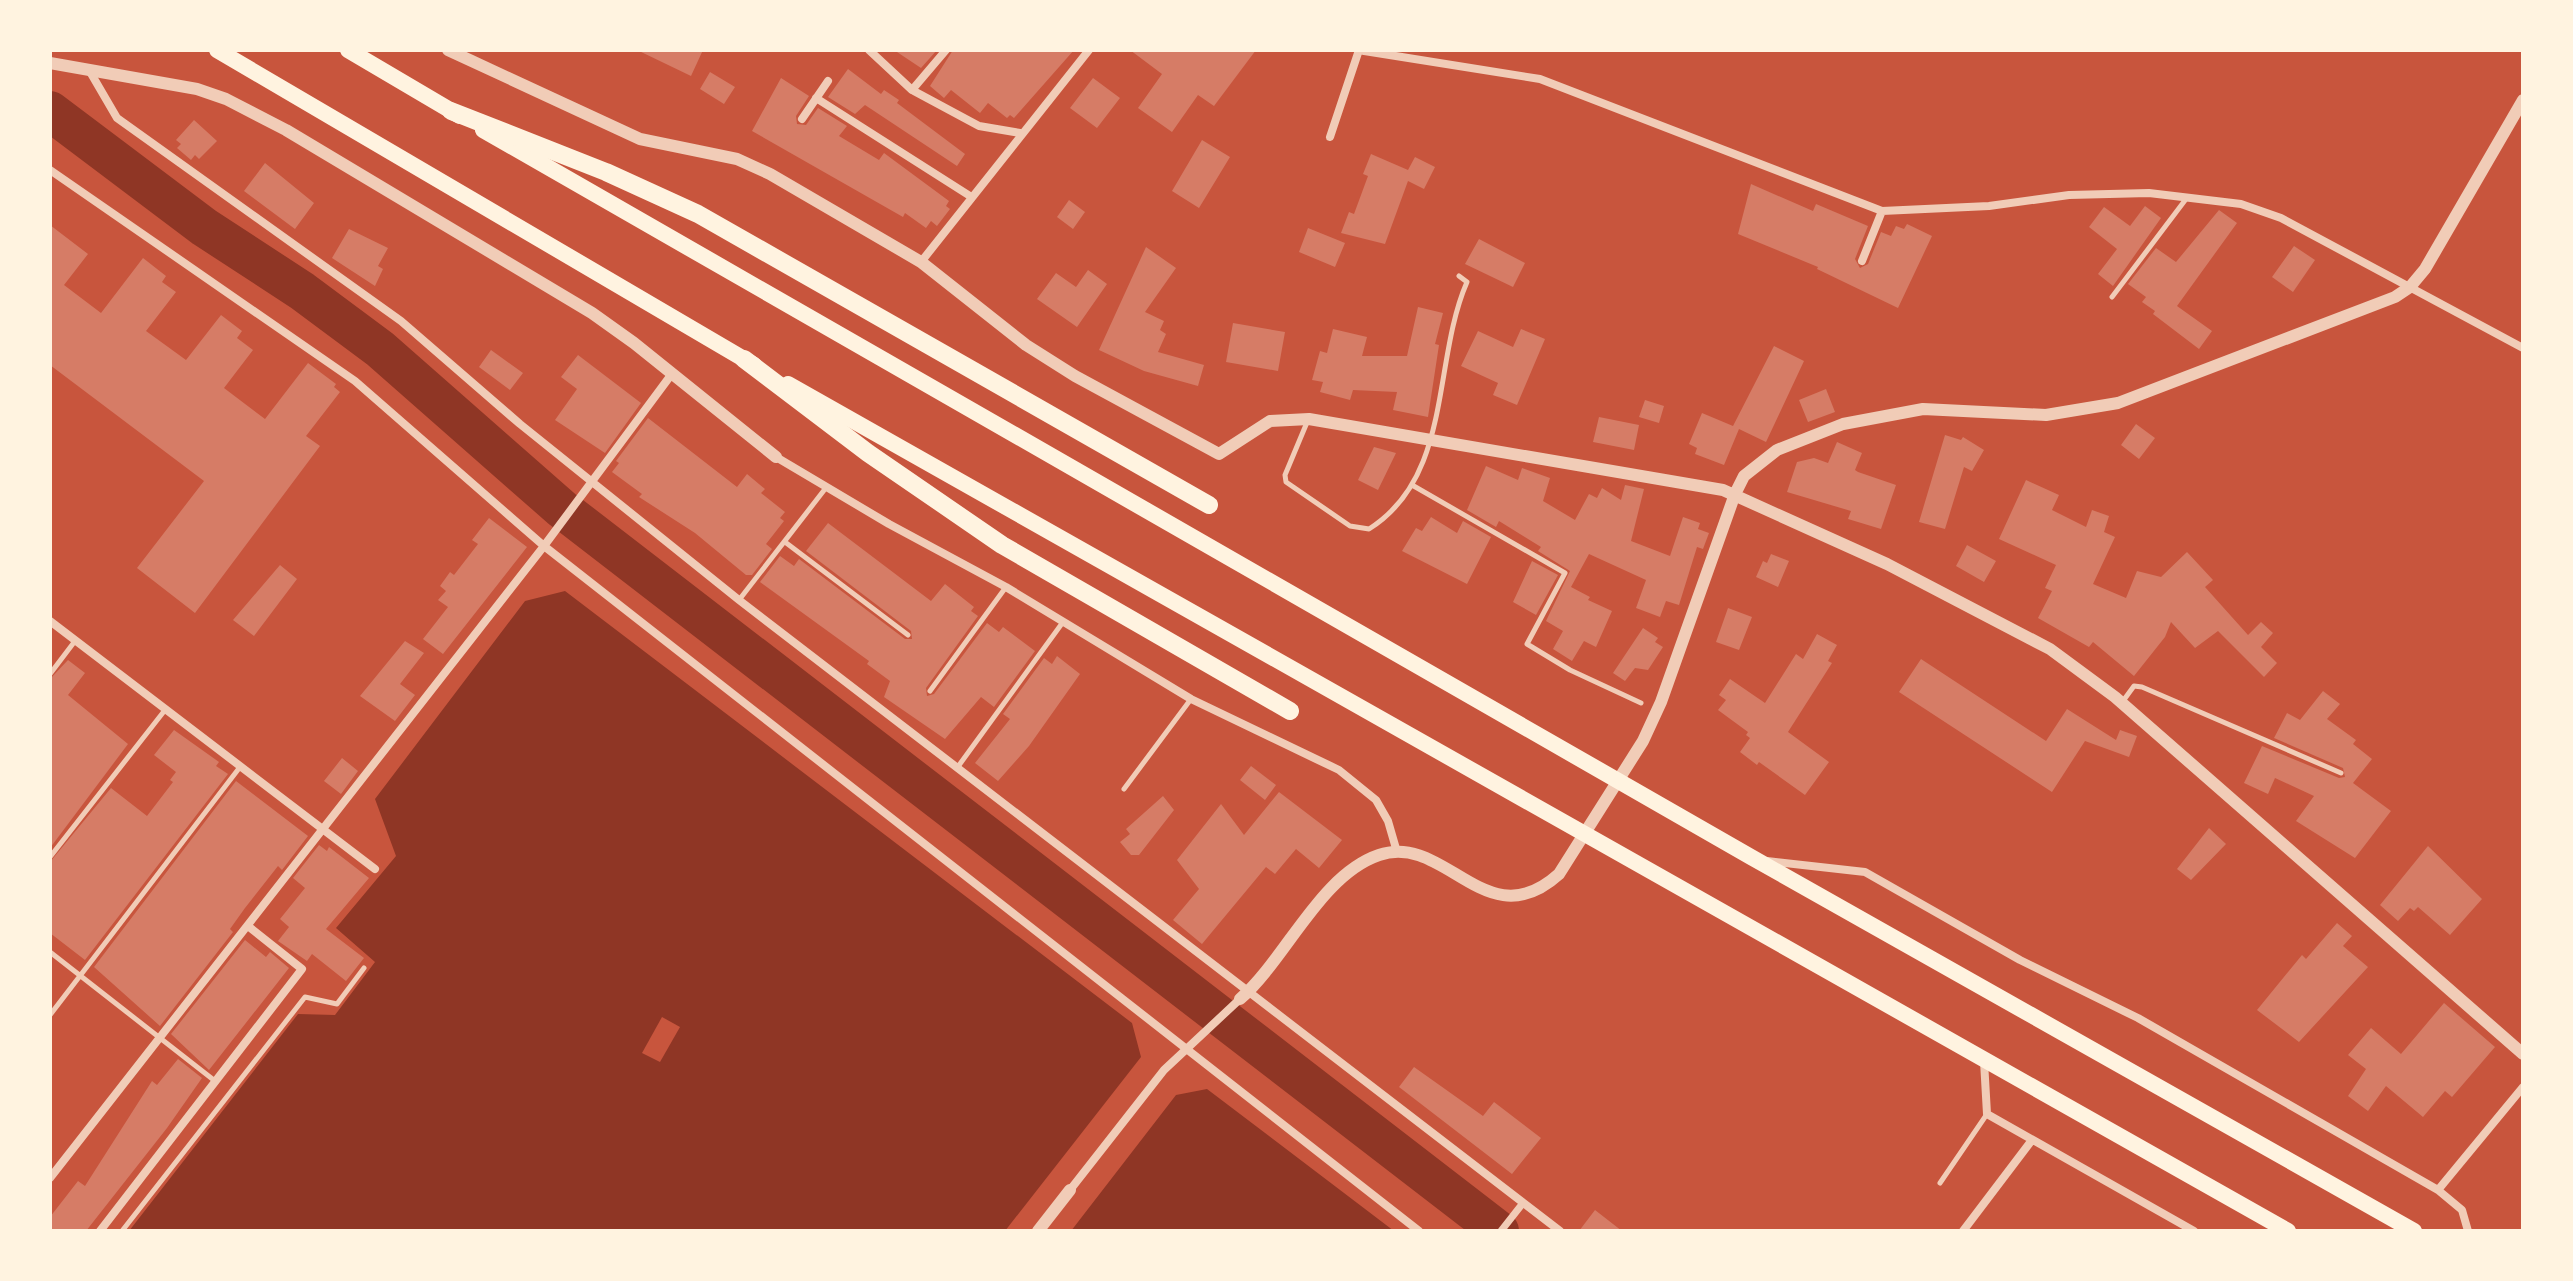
<svg xmlns="http://www.w3.org/2000/svg" width="2573" height="1281" font-family="Montserrat,sans-serif">
	<rect width="100%" height="100%" fill="#c8553d"/>
	<path fill="#8f3625" d="M565 591 1132 1023 1141 1057 1005 1231H129L298 1014 335 1015 375 962 336 928 396 856 375 799 525 601Z
		M1207 1089 1394 1231H1071L1176 1095Z"/>
	<path fill="#c8553d" d="M662 1017 680 1027 660 1062 642 1053Z"/>
	<g fill="none" stroke-linecap="round" stroke-linejoin="round">
		<path stroke="#8f3625" stroke-width="40" d="M50 111 204 227 302 291 380 349 562 509 1499 1231"/>
	</g>
	<path fill="#d67c66" d="M637 50H703L691 76Z
		M894 50H937L921 68Z
		M953 50H1074L1014 118 1010 115 1007 118 988 103 980 113 951 90 944 98 930 86Z
		M1130 50H1256L1214 106 1198 95 1172 132 1138 108 1162 74Z
		M848 69 881 94 884 90 899 100 897 103 965 154 957 166 865 105 855 114 828 97Z
		M710 72 735 87 724 104 700 89Z
		M781 78 809 96 796 116 797 124 806 125 818 108 847 126 839 136 879 160 884 153 949 201 946 206 950 209 937 226 931 221 926 228 905 213 903 217 752 131Z
		M1093 78 1120 98 1097 128 1070 108Z
		M194 120 217 141 199 159 195 155 191 160 177 148 181 144 176 140Z
		M1202 140 1230 157 1199 208 1172 191Z
		M1371 154 1408 170 1415 157 1435 167 1424 189 1408 181 1385 244 1341 233 1349 212 1354 214 1368 176 1363 174Z
		M265 163 314 203 295 229 244 191Z
		M1751 184 1813 211 1816 204 1868 226 1855 259 1860 268 1868 264 1881 232 1891 236 1896 226 1904 229 1907 224 1932 236 1898 308 1817 269 1818 267 1738 234Z
		M1069 200 1085 212 1073 229 1057 217Z
		M2145 206 2161 218 2113 286 2098 274 2117 249 2089 227 2104 207 2130 226Z
		M2219 210 2237 223 2177 306 2212 331 2199 349 2153 314 2155 311 2142 302 2146 297 2128 284 2156 248 2176 262Z
		M50 225 88 254 64 285 101 313 143 258 166 276 162 282 176 292 146 331 186 360 221 315 242 331 237 338 253 350 224 388 265 419 308 363 336 384 334 387 340 392 306 436 320 446 195 613 137 568 204 481 50 365Z
		M1308 228 1345 243 1335 267 1299 252Z
		M349 229 388 248 378 266 383 269 375 286 332 258Z
		M1479 239 1525 263 1513 287 1465 264Z
		M2294 246 2315 260 2293 292 2272 277Z
		M1146 247 1176 268 1145 312 1164 321 1160 330 1166 334 1158 352 1204 365 1198 386 1144 371 1099 350Z
		M1088 270 1107 284 1077 327 1037 299 1056 273 1076 287Z
		M1418 307 1443 313 1435 344 1439 345 1428 417 1393 410 1397 392 1353 390 1350 400 1320 392 1323 382 1312 380 1320 351 1327 353 1333 329 1367 337 1362 356H1407Z
		M1233 323 1285 332 1278 371 1226 362Z
		M1521 329 1545 339 1517 405 1493 395 1498 383 1461 366 1478 331 1513 347Z
		M1774 346 1804 361 1766 442 1739 429 1724 465 1695 454 1697 448 1689 444 1702 413 1733 426Z
		M491 350 523 373 510 390 479 367Z
		M578 355 641 403 605 453 555 420 577 389 561 377Z
		M1826 389 1835 412 1808 422 1799 400Z
		M1645 400 1664 406 1659 423 1639 417Z
		M1599 417 1639 425 1634 450 1593 442Z
		M648 418 737 487 747 474 765 489 761 493 785 512 780 518 784 521 766 544 772 549 752 575H746L695 533 639 497 642 494 612 472 619 463 616 461Z
		M2136 424 2155 438 2139 459 2121 445Z
		M1945 435 1961 440 1963 437 1984 450 1972 471 1964 467 1945 529 1919 522Z
		M1837 442 1862 453 1855 470 1858 472 1896 485 1881 529 1848 519 1851 511 1787 492 1797 462 1814 458 1828 463Z
		M1374 447 1396 453 1378 490 1358 480Z
		M1486 466 1518 480 1522 468 1550 478 1543 501 1575 520 1589 494 1597 498 1602 488 1621 500 1625 485 1644 489 1631 541 1670 556 1683 517 1700 523 1698 529 1709 533 1703 549 1697 547 1679 605 1666 601 1660 617 1636 608 1646 580 1589 554 1571 587 1590 597 1588 600 1612 611 1596 647 1584 641 1572 661 1553 649 1563 631 1546 621 1570 571 1538 551 1541 547 1499 521 1496 527 1467 510Z
		M2026 480 2059 495 2052 510 2086 527 2092 510 2109 516 2104 532 2115 537 2093 584 2126 598 2137 571 2161 577 2187 552 2213 580 2205 587 2248 635 2261 622 2273 633 2261 647 2277 663 2264 677 2218 631 2195 648 2171 622 2165 637 2134 676 2093 642 2089 647 2038 618 2052 591 2045 588 2056 565 1999 539Z
		M1431 517 1457 533 1463 521 1491 537 1467 584 1402 551 1416 528 1422 531Z
		M489 518 527 547 443 654 423 639 448 607 438 600 446 591 440 586 450 572 454 575 478 544 472 540Z
		M828 523 931 601 945 584 974 607 971 611 978 616 926 688 927 696 934 694 987 623 999 632 1003 627 1035 651 994 707 981 697 945 739 884 697 890 681 867 664 869 661 760 582 780 556 794 566 799 559 905 639H912L911 631 806 551Z
		M1967 545 1996 561 1984 582 1956 566Z
		M1771 554 1789 561 1778 587 1756 577 1763 561 1767 563Z
		M1532 561 1558 575 1536 615 1513 602Z
		M280 565 297 579 254 636 233 620Z
		M1728 608 1752 617 1739 650 1716 642Z
		M1643 628 1658 638 1655 642 1663 647 1648 670 1635 668 1625 681 1613 673Z
		M1817 634 1837 645 1828 661 1832 663 1788 732 1829 762 1805 795 1759 762 1757 765 1740 752 1750 738 1746 735 1748 732 1718 710 1726 700 1719 695 1730 679 1765 703 1796 654 1803 659Z
		M405 641 424 653 400 684 415 695 395 721 360 696Z
		M1057 656 1080 674 1029 746 998 781 975 763 1010 719 1003 714 1044 658 1052 664Z
		M1921 659 2046 741 2067 709 2116 740 2120 730 2137 736 2129 757 2085 741 2052 792 1899 692Z
		M68 660 85 673 68 695 128 744 50 848V679Z
		M2323 691 2340 704 2327 719 2356 740 2353 744 2372 759 2353 783 2391 811 2355 858 2296 821 2314 796 2275 778 2268 794 2244 783 2262 746 2339 778 2345 777 2343 768 2274 738 2287 713 2300 720Z
		M174 730 219 762 216 766 228 774 85 960 50 933V862L111 788 147 816 173 782 170 780 176 772 154 755Z
		M342 758 358 771 341 794 324 781Z
		M1251 766 1276 785 1265 800 1240 780Z
		M236 781 308 836 282 870 278 866 245 908 230 929 233 932 160 1026 94 967Z
		M1279 792 1342 840 1319 868 1296 849 1275 874 1266 867 1202 944 1173 920 1199 889 1177 860 1221 804 1244 835Z
		M1163 796 1174 810 1139 855H1131L1120 842 1130 834 1126 829Z
		M2209 828 2226 844 2191 880 2177 869Z
		M319 845 327 851 329 847 369 878 326 929 364 958 346 981 312 954 307 961 278 941 289 927 280 919 305 888 293 878Z
		M2428 846 2482 899 2450 935 2418 907 2414 911 2410 908 2398 921 2380 905Z
		M2337 923 2352 936 2343 946 2368 967 2299 1042 2257 1010 2302 955 2306 959Z
		M245 940 266 957 270 952 289 968 209 1070 171 1034Z
		M2444 1003 2495 1047 2452 1097 2445 1091 2423 1117 2386 1086 2368 1111 2348 1096 2366 1069 2348 1055 2371 1028 2401 1054Z
		M178 1059 202 1078 167 1128 86 1231H50V1217L78 1181 85 1186 152 1081 157 1085Z
		M1414 1067 1483 1116 1494 1102 1541 1138 1512 1174 1399 1087Z
		M1595 1210 1622 1231H1579Z"/>
	<g fill="none" stroke-linecap="round" stroke-linejoin="round">
		<path stroke="#f1ccb7" stroke-width="5" d="M2112 297 2186 199
			M1308 420 1285 475 1286 482 1350 526 1369 529C1453 476 1432 362 1467 282L1459 276
			M1412 485 1565 573 1527 644 1570 670 1641 703
			M785 542 908 635
			M739 600 825 489
			M50 674 75 641
			M930 691 1006 587
			M2123 701 2134 686 2142 687 2341 773
			M957 768 1063 622
			M1124 789 1191 699
			M50 857 165 710
			M50 952 215 1081
			M50 1015 240 767
			M1940 1183 1987 1114
			M122 1231 305 997 337 1004 364 968"/>
		<path stroke="#f1ccb7" stroke-width="7" d="M1501 1231 1523 1203"/>
		<path stroke="#f1ccb7" stroke-width="8" d="M869 50 912 90 979 126 1020 133
			M1358 50 1540 79 1882 211 1989 206 2069 195 2149 193 2241 204 2281 218 2523 348
			M89 70 117 118 401 321 520 424 739 600 1560 1231
			M912 90 946 50
			M816 98 970 196
			M802 119 828 81
			M1330 137 1359 50
			M50 170 355 381 544 546 1419 1231
			M1862 261 1882 211
			M921 262 1089 50
			M776 457 889 524 1006 587 1191 699 1339 770 1376 800 1388 821 1397 852
			M50 621 375 869
			M1767 861 1865 872 2020 960 2138 1018 2438 1190 2462 1210 2468 1231
			M1984 1061 1987 1114 2194 1231
			M50 1178 544 546 671 375
			M1070 1190 1164 1070 1240 999
			M2438 1190 2523 1087
			M100 1231 302 969 248 926
			M1963 1231 2032 1140"/>
		<path stroke="#f1ccb7" stroke-width="12" d="M448 50 640 139 737 159 770 174 921 262 1026 345 1075 376 1219 454 1270 421 1309 419 1723 490 1887 564 2050 649 2115 697 2523 1054
			M50 63 197 89 226 99 286 130 592 313 634 343 776 457
			M1240 999C1286 959 1320 875 1379 855 1446 832 1486 940 1559 874L1643 741 1661 702 1735 494 1744 476 1777 450 1843 424 1923 409 2046 415 2118 403 2395 297 2410 287 2425 269 2523 100
			M1038 1231 1070 1190"/>
		<path stroke="#fff3e0" stroke-width="16" d="M217 50 754 365
			M348 50 460 116
			M483 130 1751 857 2414 1231
			M788 384 2288 1231"/>
		<path stroke="#fff3e0" stroke-width="18" d="M451 111 606 172 698 214 1209 505
			M744 359 868 453 1002 545 1290 711"/>
	</g>
	<rect width="2573" height="1281" fill="none" stroke="#fff3e0" stroke-width="104"/>
</svg>
